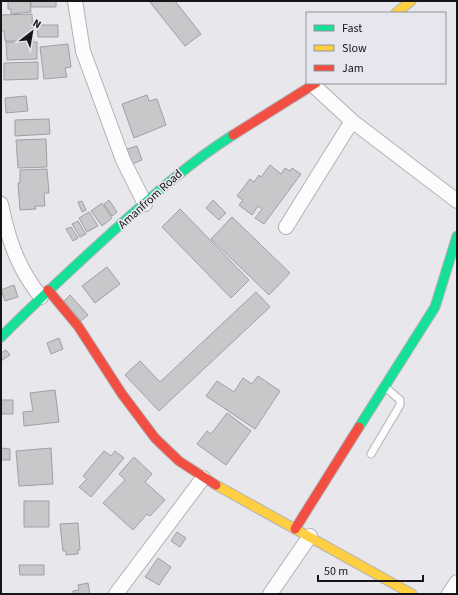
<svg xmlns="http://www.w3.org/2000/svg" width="458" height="595" font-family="'Source Sans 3',sans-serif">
	<rect width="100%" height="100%" fill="#e8e8ec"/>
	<path fill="#c8c8cb" stroke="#a0a0a3" d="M8 1H30L31 12 11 14V9H8Z
		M31 1H56V7H31Z
		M149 1H175L201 34 185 46Z
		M32 14 33 41H5L4 31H1V15Z
		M37 25H58V37H38Z
		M6 42H37V59L7 60Z
		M68 44 71 67 65 68 67 77 44 79 40 47Z
		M38 62V79L4 80V63Z
		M147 95 149 101 157 99 166 125 134 138 122 104Z
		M26 96 28 111 6 113 5 98Z
		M49 119 50 134 15 136V120Z
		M46 139 47 167 18 168 16 140Z
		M137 146 142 160 132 164 127 149Z
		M270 165 281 174 285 168 290 171 292 168 301 174 264 224 255 218 262 209 258 206 252 215 239 205 243 200 237 196 250 179 254 182 259 175 261 177Z
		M47 169 49 193H44L45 206H35L36 209 20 210 18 183H20V170Z
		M109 200 117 212 112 216 104 204Z
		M213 200 226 213 219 220 206 208Z
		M82 201 86 210 82 212 78 202Z
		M102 203 112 218 102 226 91 211Z
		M180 209 249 280 231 298 162 227Z
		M89 212 98 226 87 232 79 218Z
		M232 217 290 273 269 295 211 239Z
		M78 221 86 234 80 237 72 224Z
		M71 227 78 238 73 241 66 229Z
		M107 267 120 284 95 303 82 286Z
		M14 285 18 297 5 301 1 290Z
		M256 292 270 307 159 411 125 375 140 361 160 382Z
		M70 295 88 315 81 321 64 301Z
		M59 338 63 349 51 354 47 343Z
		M6 350 10 355 1 361V353Z
		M258 376 280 391 255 429 206 396 217 381 234 392 243 378 252 384Z
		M55 390 59 422 24 426 23 412 33 411 30 393Z
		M1 400H13V414H1Z
		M227 413 251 431 226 465 197 444 207 431 211 434Z
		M1 448 10 449V460H1Z
		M51 448 53 484 19 486 16 451Z
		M104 451 111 456 115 451 124 458 91 497 79 487 87 479 83 476Z
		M134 457 152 474 145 482 165 500 150 516 147 514 133 530 103 503 125 480 119 474Z
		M24 501H49V527H24Z
		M78 523 80 550H78V554L66 555V551H63L60 524Z
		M177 532 186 538 180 547 171 541Z
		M158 558 171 567 159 585 145 577Z
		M19 565H44V575H20Z
		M88 583 90 594H73V591L79 590 78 585Z"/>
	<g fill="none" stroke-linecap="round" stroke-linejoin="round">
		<g stroke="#b2b2b6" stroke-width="9">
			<path id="lane" d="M371 454 400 405V400L385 387"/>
		</g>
		<g stroke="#b2b2b6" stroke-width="16">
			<path id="street" d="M75 1 83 51 123 160 145 204
				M313 85 352 121 457 201
				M1 204C8 239 18 269 41 297
				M286 227 352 121
				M116 594 203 478
				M270 594 310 536
				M449 594 457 582"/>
		</g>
		<g stroke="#b2b2b6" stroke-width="11">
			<path id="fast" d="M1 337C40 298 80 261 121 224 157 192 192 161 233 135
				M359 427 435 307 457 236"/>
		</g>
		<g stroke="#b2b2b6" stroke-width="11">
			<path id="slow" d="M396 13 411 1
				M216 485 412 594"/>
		</g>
		<g stroke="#b2b2b6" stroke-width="11">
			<path id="jam" d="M233 135 316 83
				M48 290 78 326 122 394 155 438 179 461 216 485
				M295 529 359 427"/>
		</g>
		<use href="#lane" stroke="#fcfcfc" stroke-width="7"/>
		<use href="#street" stroke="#fcfcfc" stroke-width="14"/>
		<use href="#fast" stroke="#16e098" stroke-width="9"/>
		<use href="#slow" stroke="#ffcf43" stroke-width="9"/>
		<use href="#jam" stroke="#f24e42" stroke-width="9"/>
	</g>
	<g text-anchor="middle" stroke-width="3.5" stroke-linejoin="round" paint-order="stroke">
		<g font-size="12" fill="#161619" stroke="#e6e6ee">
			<text transform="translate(150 199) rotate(-42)" y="4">Amanfrom Road</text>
		</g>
	</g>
	<rect width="458" height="595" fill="none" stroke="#161619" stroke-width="4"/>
	<rect x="306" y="12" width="140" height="72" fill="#e6e6ee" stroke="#939399"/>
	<rect x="314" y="25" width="20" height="6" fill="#16e098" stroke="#939399"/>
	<text x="342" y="32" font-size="12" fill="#161619">Fast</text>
	<rect x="314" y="45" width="20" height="6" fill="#ffcf43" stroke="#939399"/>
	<text x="342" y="52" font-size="12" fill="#161619">Slow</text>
	<rect x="314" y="65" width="20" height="6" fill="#f24e42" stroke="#939399"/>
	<text x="342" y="72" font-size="12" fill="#161619">Jam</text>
	<g transform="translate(32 32) rotate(31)" stroke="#e6e6ee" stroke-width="3" paint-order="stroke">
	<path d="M0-3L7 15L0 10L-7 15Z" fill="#161619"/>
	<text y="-6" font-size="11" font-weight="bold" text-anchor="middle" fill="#161619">N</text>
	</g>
	<path d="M318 575v6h105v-6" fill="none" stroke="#161619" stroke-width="2"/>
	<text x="324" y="575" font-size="12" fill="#161619" stroke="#e6e6ee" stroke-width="3" paint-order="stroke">50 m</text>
</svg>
